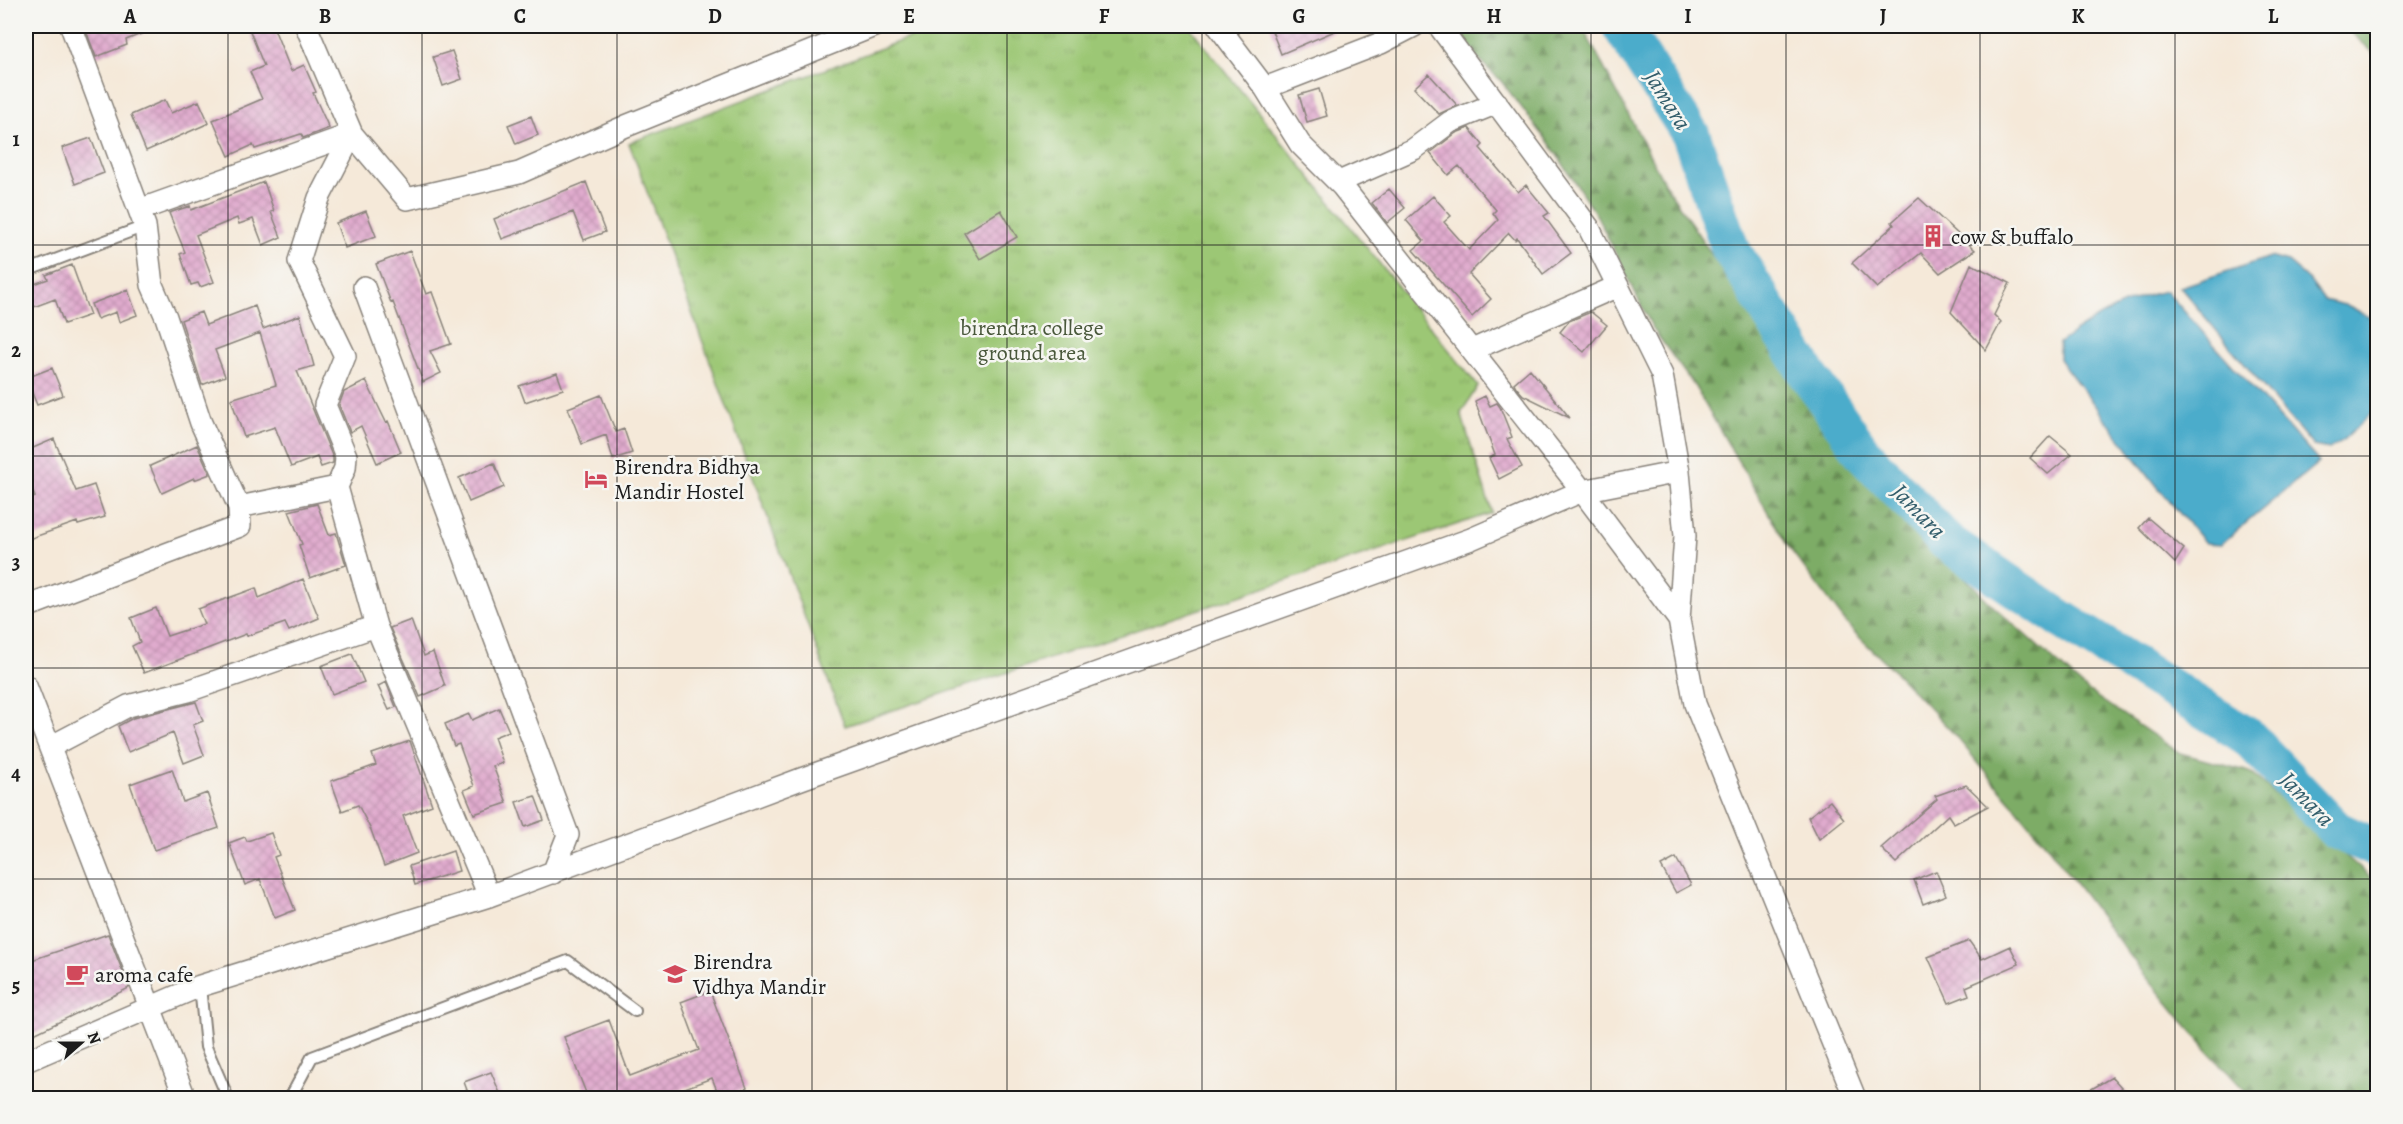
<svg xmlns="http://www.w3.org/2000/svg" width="2403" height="1124" font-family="Alegreya,serif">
	<defs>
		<pattern id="forest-firs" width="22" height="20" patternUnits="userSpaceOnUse" patternTransform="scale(1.5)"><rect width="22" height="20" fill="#7dac66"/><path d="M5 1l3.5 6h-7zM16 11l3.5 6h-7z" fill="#668b53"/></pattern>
		<pattern id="park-tufts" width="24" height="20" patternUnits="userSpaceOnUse" patternTransform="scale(1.5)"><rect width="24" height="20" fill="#9cc774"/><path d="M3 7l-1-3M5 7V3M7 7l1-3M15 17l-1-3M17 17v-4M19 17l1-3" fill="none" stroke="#86aa64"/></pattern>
		<pattern id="building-cross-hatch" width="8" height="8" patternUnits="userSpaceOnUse" patternTransform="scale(1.5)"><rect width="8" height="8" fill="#e0abce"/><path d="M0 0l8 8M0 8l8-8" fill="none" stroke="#c093b0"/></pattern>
	</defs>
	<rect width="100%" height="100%" fill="#f6f6f2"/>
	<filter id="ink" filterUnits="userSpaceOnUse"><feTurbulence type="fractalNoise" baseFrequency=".0167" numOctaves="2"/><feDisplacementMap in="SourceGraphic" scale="12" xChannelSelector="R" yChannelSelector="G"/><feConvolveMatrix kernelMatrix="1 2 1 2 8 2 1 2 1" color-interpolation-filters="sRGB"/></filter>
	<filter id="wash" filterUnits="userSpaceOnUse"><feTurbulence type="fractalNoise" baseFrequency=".008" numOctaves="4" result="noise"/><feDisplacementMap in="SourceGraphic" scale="24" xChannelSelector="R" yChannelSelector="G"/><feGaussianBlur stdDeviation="1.35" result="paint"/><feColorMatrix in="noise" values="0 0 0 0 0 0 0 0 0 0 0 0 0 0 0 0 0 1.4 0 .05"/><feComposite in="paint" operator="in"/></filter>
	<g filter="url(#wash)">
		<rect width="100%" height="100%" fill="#f5e9d9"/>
		<path fill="url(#forest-firs)" stroke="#4c6441" stroke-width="1.5" d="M1455 26H1582L1665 184 1804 394 1875 485 1993 606 2088 691 2180 753 2250 772 2377 883V1098H2252L2206 1049 2144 974 2045 843 1954 734 1890 667 1850 628 1787 545 1695 387 1653 329 1597 216 1550 144 1501 81 1468 49Z
			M2344 26H2377V56Z"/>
		<path fill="url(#park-tufts)" stroke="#5c7248" stroke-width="1.5" d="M940 26 987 33 1076 26H1189L1478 386 1461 413 1492 513 845 726 629 143Z"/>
		<path fill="#4caccb" stroke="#346474" stroke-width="1.5" d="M2270 257 2288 262 2309 280 2324 300 2349 306 2377 321V408L2342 441 2329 449 2313 446 2180 287Z
			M2166 291 2319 462 2221 544 2205 543 2160 490 2059 359V343C2090 320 2127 298 2166 291Z"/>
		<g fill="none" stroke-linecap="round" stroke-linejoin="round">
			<path stroke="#4caccb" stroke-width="39" d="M1621 26 1691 135 1730 248 1809 376 1863 453 1946 541 2058 617 2248 737 2336 830 2378 849"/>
		</g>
		<g id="blocks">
			<path fill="url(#building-cross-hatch)" d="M91 26H161L126 40 127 45 96 57 85 28Z
				M248 26H273L291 71 304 65 316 92 313 93 329 128 303 138 301 134 255 149 253 145 229 156 213 120 262 99 250 72 264 66Z
				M1270 26H1343L1344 27 1281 54Z
				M452 51 462 79 443 86 433 57Z
				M1429 74 1457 105 1456 106 1439 114 1414 88Z
				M1319 89 1327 116 1307 122 1299 95Z
				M165 100 171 113 199 101 209 123 146 151 131 115Z
				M531 116 538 135 516 144 508 125Z
				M1469 128 1483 145 1480 148 1518 192 1526 185 1549 213 1544 216 1571 253 1543 274 1517 238 1515 240 1509 233 1469 274 1491 299 1472 317 1413 250 1424 241 1406 220 1433 196 1451 216 1444 222 1469 250 1498 220 1493 213 1496 210 1459 166 1448 175 1430 153 1456 133Z
				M91 138 104 173 75 184 62 148Z
				M264 182 274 211 271 212 281 237 263 245 253 219 239 224 237 218 196 235 214 282 200 287 198 283 191 285 180 254 185 252 169 213 190 206 191 210Z
				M586 182 605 232 584 240 573 212 502 239 494 219Z
				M1389 189 1405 208 1387 223 1372 203Z
				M1919 198 1975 250 1940 273 1921 253 1877 288 1852 263 1894 225 1892 222Z
				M1001 210 1017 237 980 259 964 233Z
				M366 211 376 236 345 248 336 223Z
				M410 251 426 294 432 292 451 344 430 351 441 373 423 382 393 302 391 303 376 264Z
				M1971 264 2010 283 1994 315 2001 322 1986 350 1951 312Z
				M72 265 90 315 64 324 55 299 26 310V287L48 279 46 275Z
				M128 290 137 315 119 322 116 312 97 319 91 304Z
				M255 306 263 329 300 315 314 366 297 371 333 458V463L321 467 317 457 291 467 275 427 244 437 231 399 276 385 260 333 215 350 225 376 202 385 181 320 201 312 206 325Z
				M1591 312 1607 325 1584 352 1560 332 1569 321Z
				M52 368 63 395 37 405 26 378Z
				M1530 369 1570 418 1523 395 1516 387 1514 383Z
				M557 373 563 389 525 402 519 386Z
				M366 381 386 422 388 421 401 452 377 463 361 426 350 432 339 405 344 392Z
				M601 395 616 432 624 429 632 453 613 459 606 435 582 444 568 408Z
				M1485 396 1490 406 1497 403 1500 407 1512 437 1507 439 1522 467 1499 479 1489 458 1495 455 1475 401Z
				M2050 436 2072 454 2048 474 2030 458Z
				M54 439 76 491 94 485 105 517 78 525 77 522 26 540V501L35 497 26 475V451Z
				M197 445 210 474 194 480V478L162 493 150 466Z
				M494 463 504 487 469 502 459 478Z
				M317 504 329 535 336 533 346 565 310 578 299 545 302 544 289 511Z
				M2148 518 2184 549 2175 563 2139 528Z
				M303 579 319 618 289 631 285 623 247 636 246 634 144 673 132 646 140 642 131 618 156 608 167 636 204 624 198 609 256 588 259 598Z
				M411 620 424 656 433 652 445 686 420 697 390 628Z
				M352 654 364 682 332 694 321 666Z
				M386 682 396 707 389 710 378 686Z
				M196 702 203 721 193 725 204 755 184 763 173 733 128 752 118 726 133 718Z
				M499 708 509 731 494 737 503 763 493 766 507 803 474 814 464 790 474 786 459 744 454 746 445 724 469 714 472 720Z
				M410 741 432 805 403 816 417 853 384 866 371 830 358 805 342 811 331 781 376 765 372 754Z
				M172 769 183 802 207 793 219 828 154 850 130 784Z
				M1966 785 1988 806 1954 824 1948 815 1896 863 1881 848 1937 799 1935 796Z
				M535 796 544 820 525 827 516 802Z
				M1830 801 1844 819 1819 839 1808 817Z
				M271 833 279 855 274 857 295 910 275 918 260 879 245 885 229 843 245 837 247 841Z
				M453 851 459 871 415 885 409 866Z
				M1676 858 1691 885 1676 893 1661 866Z
				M1936 871 1946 895 1923 904 1914 880Z
				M108 934 129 988 32 1035 26 1021V962Z
				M1969 941 1982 959 2010 946 2019 964 1966 987 1969 995 1949 1003 1928 957Z
				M710 991 747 1088 720 1098 712 1078 658 1098H588L564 1037 609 1020 630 1076 699 1050 681 1002Z
				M491 1072 502 1098H470L464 1082Z
				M2112 1077 2131 1098H2076Z"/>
		</g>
	</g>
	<g filter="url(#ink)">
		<use href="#blocks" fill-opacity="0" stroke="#88827a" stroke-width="1.5"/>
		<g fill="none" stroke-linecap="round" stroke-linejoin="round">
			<g stroke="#88827a" stroke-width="14">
				<path id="lane" d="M26 271 145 226
					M200 986 206 1047 228 1098
					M290 1098 312 1057 568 961 635 1011"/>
			</g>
			<g stroke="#88827a" stroke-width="24">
				<path id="street" d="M1218 26 1265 88 1381 43 1414 26
					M1439 26 1589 228 1662 375 1679 472 1685 536 1679 620 1695 704 1855 1098
					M1265 88 1300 144 1342 186 1577 484 1679 620
					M1339 182 1414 149 1450 122 1497 103
					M139 210 352 134 306 26
					M364 287 568 835 553 873
					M1472 350 1618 286
					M337 487 376 626 489 896
					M239 507 337 487 345 468 346 456 325 405 345 356 299 261 319 198 352 134 407 199 519 173 626 126 874 26
					M26 607 240 526 239 507 201 423 166 317 152 285 145 226 71 26
					M26 686 185 1098
					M50 747 128 706 188 691 376 626
					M26 1061 200 986 489 896 801 779 1471 539 1582 491 1679 472"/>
			</g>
			<use href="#lane" stroke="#fff" stroke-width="10"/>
			<use href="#street" stroke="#fff" stroke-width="21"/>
		</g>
	</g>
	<path fill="none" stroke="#1c1c1c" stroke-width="1.5" stroke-opacity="0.55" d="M228 26V1098M422 26V1098M617 26V1098M812 26V1098M1007 26V1098M1202 26V1098M1396 26V1098M1591 26V1098M1786 26V1098M1980 26V1098M2175 26V1098M26 245H2378M26 456H2378M26 668H2378M26 879H2378"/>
	<defs>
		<g id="building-bare" transform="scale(1.8)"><path d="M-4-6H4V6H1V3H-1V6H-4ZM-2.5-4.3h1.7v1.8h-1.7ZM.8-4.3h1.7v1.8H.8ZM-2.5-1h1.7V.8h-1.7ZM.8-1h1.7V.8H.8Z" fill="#d1495b" stroke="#f6f6f2" stroke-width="2.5" paint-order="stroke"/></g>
		<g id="hotel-bare" transform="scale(1.8)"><path d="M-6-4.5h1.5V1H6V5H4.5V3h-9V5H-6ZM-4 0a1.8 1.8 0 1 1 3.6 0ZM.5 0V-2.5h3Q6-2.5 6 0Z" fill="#d1495b" stroke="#f6f6f2" stroke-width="2.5" paint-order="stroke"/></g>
		<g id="cafe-bare" transform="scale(1.8)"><path d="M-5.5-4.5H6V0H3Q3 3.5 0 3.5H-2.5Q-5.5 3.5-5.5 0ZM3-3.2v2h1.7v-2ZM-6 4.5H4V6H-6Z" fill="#d1495b" stroke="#f6f6f2" stroke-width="2.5" paint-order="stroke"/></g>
		<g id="school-bare" transform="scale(1.8)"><path d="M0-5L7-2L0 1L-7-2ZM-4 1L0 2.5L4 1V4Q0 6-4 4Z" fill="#d1495b" stroke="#f6f6f2" stroke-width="2.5" paint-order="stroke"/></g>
	</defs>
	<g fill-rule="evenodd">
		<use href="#building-bare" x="1933" y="236"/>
		<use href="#hotel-bare" x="596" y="479"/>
		<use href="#cafe-bare" x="77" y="974"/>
		<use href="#school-bare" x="675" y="974"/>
	</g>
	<g text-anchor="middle" stroke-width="5" stroke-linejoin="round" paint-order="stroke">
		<g font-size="22" fill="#1c1c1c" stroke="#f6f6f2" text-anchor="start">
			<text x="1951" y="244">cow &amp; buffalo</text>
			<text x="614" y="474">Birendra Bidhya<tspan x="614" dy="25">Mandir Hostel</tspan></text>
			<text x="693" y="969">Birendra<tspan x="693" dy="25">Vidhya Mandir</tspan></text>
			<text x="95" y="982">aroma cafe</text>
		</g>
		<g font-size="22" fill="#49583b" stroke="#f6f6f2">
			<text x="1032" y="335">birendra college<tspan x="1032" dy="25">ground area</tspan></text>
		</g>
		<g font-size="24" font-style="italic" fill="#325d6b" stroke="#f6f6f2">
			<text transform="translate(1668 100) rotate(58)" y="8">Jamara</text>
			<text transform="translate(1919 511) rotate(46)" y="8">Jamara</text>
			<text transform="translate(2307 799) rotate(46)" y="8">Jamara</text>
		</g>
	</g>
	<rect width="2403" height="1124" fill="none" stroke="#f6f6f2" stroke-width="66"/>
	<g transform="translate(81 1043) rotate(69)" stroke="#f6f6f2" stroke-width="4.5" paint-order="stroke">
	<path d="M0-4.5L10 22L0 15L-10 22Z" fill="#1c1c1c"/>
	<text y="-9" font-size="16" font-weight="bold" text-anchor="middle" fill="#1c1c1c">N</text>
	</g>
	<rect x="33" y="33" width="2337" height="1058" fill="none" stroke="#1c1c1c" stroke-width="2"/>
	<g font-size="20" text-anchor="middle" font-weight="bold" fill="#1c1c1c">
		<text x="130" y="23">A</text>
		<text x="325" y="23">B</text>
		<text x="520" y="23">C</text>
		<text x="715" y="23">D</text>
		<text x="909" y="23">E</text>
		<text x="1104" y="23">F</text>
		<text x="1299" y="23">G</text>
		<text x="1494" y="23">H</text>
		<text x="1688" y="23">I</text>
		<text x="1883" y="23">J</text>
		<text x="2078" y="23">K</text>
		<text x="2273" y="23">L</text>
		<text x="16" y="146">1</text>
		<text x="16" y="357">2</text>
		<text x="16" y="569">3</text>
		<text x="16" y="780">4</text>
		<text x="16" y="992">5</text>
	</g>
</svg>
